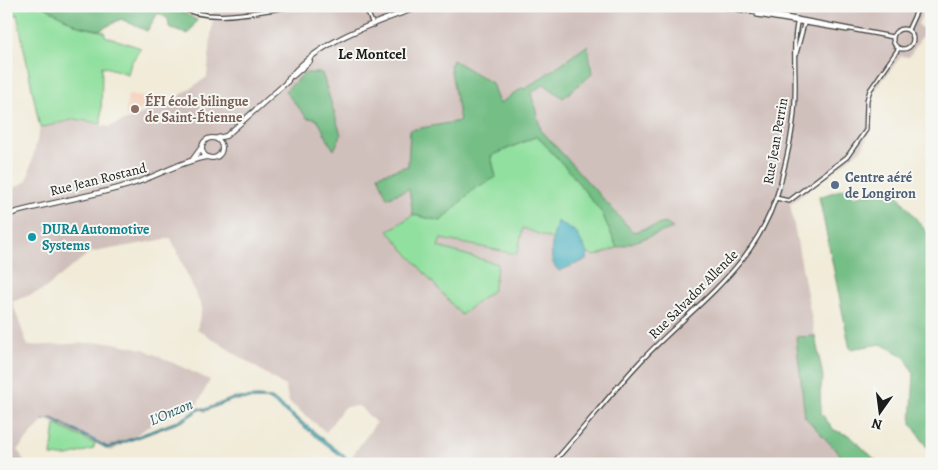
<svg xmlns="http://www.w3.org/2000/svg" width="938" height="470" font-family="Alegreya,serif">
	<rect width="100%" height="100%" fill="#f6f6f2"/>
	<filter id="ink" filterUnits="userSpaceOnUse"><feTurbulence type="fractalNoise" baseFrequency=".02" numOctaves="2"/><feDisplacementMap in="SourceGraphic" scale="10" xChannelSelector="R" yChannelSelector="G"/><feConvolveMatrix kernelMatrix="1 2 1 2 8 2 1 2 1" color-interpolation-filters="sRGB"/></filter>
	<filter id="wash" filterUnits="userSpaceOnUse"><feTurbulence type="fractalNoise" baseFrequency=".0096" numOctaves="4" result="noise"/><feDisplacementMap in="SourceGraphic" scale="20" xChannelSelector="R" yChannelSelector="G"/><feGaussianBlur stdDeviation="1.12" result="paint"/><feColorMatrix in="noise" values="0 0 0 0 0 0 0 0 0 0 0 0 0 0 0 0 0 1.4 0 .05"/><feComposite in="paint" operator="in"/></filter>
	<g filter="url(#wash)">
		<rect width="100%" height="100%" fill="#f1ebd8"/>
		<path fill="#f4d3c0" d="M128 94 163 100 125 118Z"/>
		<path fill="#d0c0bc" d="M214 6H925L918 24 925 31 909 57 901 56 873 93 870 131 862 149 790 204 815 336 797 337 805 417 849 464H353L349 460 376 423 359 406 344 407 326 432 289 402 285 386 197 329 202 308 171 238 89 253 43 290 12 302 28 346 109 342 143 349 210 380 197 405 160 419 112 451 45 419 18 449 25 464H6V192L27 181 40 128 75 119 109 127 169 103 207 77Z"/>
		<path fill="#91e09f" stroke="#567e5e" d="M6 6H45L78 26 105 32V36L141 48 131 63 128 74 102 66 101 124 75 119 40 128 17 14 6 21Z
			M537 136 569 171 602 213 617 248 595 256 523 228 517 254 441 239 438 247 498 264 493 290 461 315 388 231 413 215 441 221 474 189 496 177 491 156Z
			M55 424 95 444 93 449 68 456H51Z"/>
		<path fill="#74be86" stroke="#486d51" d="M43 6H170L197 20 188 34 169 27 168 19 158 13 147 31 121 19 100 30 78 26Z
			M588 45 592 74 563 98 544 84 531 93 541 130 633 232 665 223 673 228 617 248 602 213 569 171 537 136 491 156 496 177 474 189 441 221 413 215 409 189 387 198 378 175 408 166 410 130 460 121 450 66 453 60 492 83 499 104 522 88 525 89Z
			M305 73H322L341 135 334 150C326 139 324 129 316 119L307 118 285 91Z
			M846 188 854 197 892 188 932 239V447L928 449 911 423 914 374 905 357 881 344 850 349 819 197Z
			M815 336 823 377 820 392 821 413 834 430 850 436 880 464H849L805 417 796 337Z"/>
		<path fill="#3dabbc" stroke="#2c646c" d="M557 221 576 232 588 254 586 260 559 271C545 260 554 235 557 221Z
			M257 397 272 398 355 464H351L272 402 265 399 233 400 205 411 201 409 183 421 108 449 51 419 43 420 52 418 108 447 182 419 199 408 205 409 233 398Z"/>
	</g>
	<g filter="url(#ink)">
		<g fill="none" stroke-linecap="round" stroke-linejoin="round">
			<g stroke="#3c3b38" stroke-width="5.5">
				<path id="tertiary" d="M177 6C210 25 262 10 298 6
					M365 6 373 25
					M714 6 770 14 893 37
					M757 15 847 30
					M893 39a10 10 0 1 1 20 0a10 10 0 1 1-20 0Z
					M908 30 919 6
					M796 54 804 24
					M776 198 789 201 847 157 866 130 867 100 870 90 899 48
					M552 464C582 431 609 395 639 363 695 303 760 266 781 181 788 153 795 123 795 95 796 69 792 44 798 19"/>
			</g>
			<g stroke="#3c3b38" stroke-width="6">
				<path id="secondary" d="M293 76 310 61
					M286 82C317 40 375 23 422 6
					M202 148a10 10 0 1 1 20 0a10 10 0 1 1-20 0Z
					M217 138 226 136 288 81
					M193 159 201 148
					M6 215C47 203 88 197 129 185 155 178 180 161 207 157"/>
			</g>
			<use href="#tertiary" stroke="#fff" stroke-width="3"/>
			<use href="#secondary" stroke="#fff" stroke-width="4"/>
		</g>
	</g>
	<circle fill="#8d6e63" stroke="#f6f6f2" stroke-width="2" cx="135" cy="109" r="5"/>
	<circle fill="#5c6f8a" stroke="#f6f6f2" stroke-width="2" cx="835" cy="185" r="5"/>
	<circle fill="#0f9aa8" stroke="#f6f6f2" stroke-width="2" cx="32" cy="237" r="5"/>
	<g text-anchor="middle" stroke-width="4" stroke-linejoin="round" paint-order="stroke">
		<g font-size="14" font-weight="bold" fill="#785e54" stroke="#f6f6f2" text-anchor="start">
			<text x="145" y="106">ÉFI école bilingue<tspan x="145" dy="16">de Saint-Étienne</tspan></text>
		</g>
		<g font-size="14" fill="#1c1c1c" stroke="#f6f6f2">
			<text transform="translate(775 141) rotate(-80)" y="5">Rue Jean Perrin</text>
			<text transform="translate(98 179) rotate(-14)" y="5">Rue Jean Rostand</text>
			<text transform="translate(693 294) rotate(-45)" y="5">Rue Salvador Allende</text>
		</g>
		<g font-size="14" font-weight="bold" fill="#4e5e75" stroke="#f6f6f2" text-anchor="start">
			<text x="845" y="182">Centre aéré<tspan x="845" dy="16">de Longiron</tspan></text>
		</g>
		<g font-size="14" font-weight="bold" fill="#0d838f" stroke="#f6f6f2" text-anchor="start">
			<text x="42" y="234">DURA Automotive<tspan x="42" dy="16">Systems</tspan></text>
		</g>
		<g font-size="15" font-weight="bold" fill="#1c1c1c" stroke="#f6f6f2">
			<text x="372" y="59">Le Montcel</text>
		</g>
		<g font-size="15" font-style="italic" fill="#2b5c64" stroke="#f6f6f2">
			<text transform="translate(171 412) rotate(-23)" y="5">L'Onzon</text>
		</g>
	</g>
	<rect width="938" height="470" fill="none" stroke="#f6f6f2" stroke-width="25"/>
	<g transform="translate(880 412) rotate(194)" stroke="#f6f6f2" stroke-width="4" paint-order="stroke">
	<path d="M0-4L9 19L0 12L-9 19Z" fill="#1c1c1c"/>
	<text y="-8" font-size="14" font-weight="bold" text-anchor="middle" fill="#1c1c1c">N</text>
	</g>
</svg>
